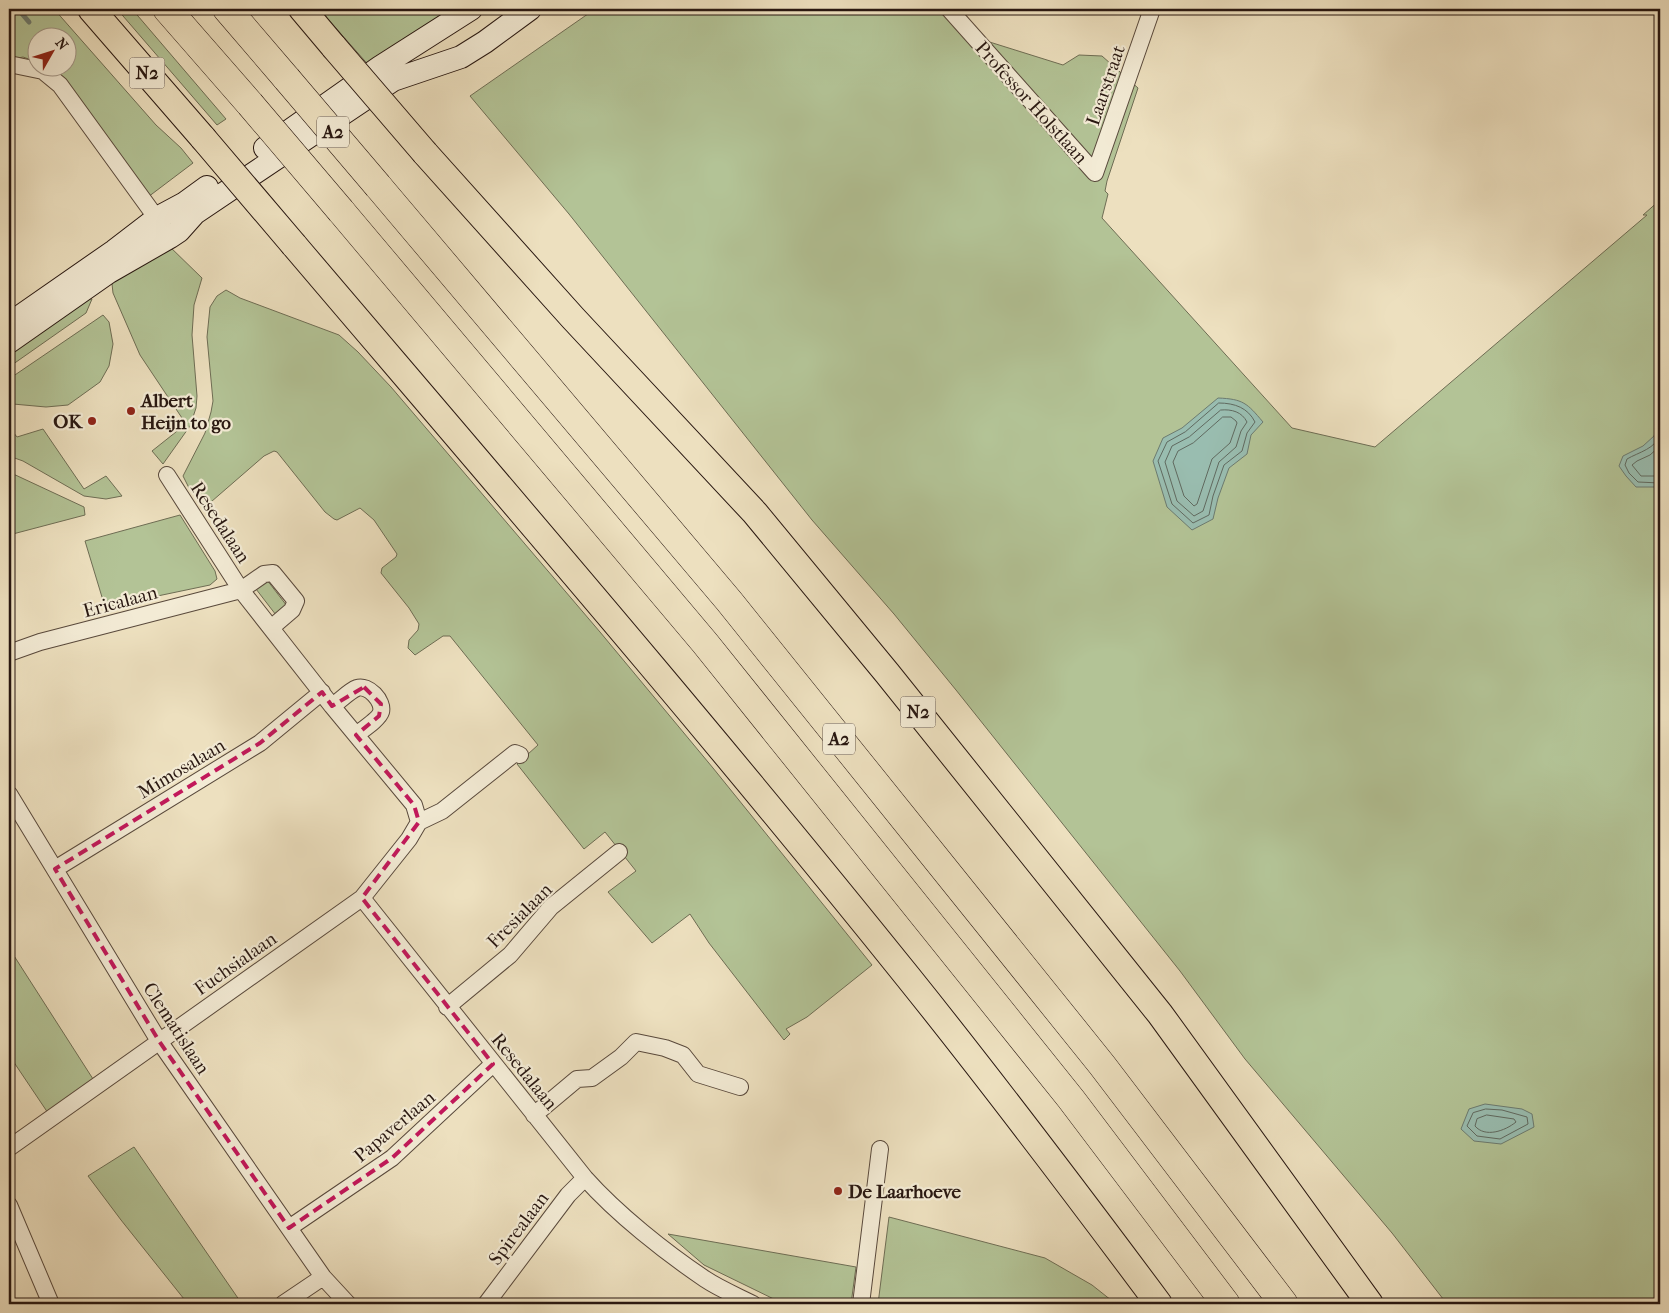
<svg xmlns="http://www.w3.org/2000/svg" width="1669" height="1313" font-family="'IM FELL French Canon',serif">
	<rect width="100%" height="100%" fill="#ede0bf"/>
	<filter id="stains"><feTurbulence type="fractalNoise" baseFrequency=".004" numOctaves="4"/><feColorMatrix values="0 0 0 0 .2 0 0 0 0 .09 0 0 0 0 .02 0 0 0 .5 -.17"/></filter>
	<radialGradient id="worn" r=".72"><stop offset=".6" stop-color="#630" stop-opacity="0"/><stop offset="1" stop-color="#630" stop-opacity=".3"/></radialGradient>
	<path fill="#b3c396" stroke="#6e6d54" d="M9 9H54L156 125 181 148 193 163 148 197 49 68H68V38H38L37 62 23 57 9 60Z
		M117 9H132L226 119 217 125Z
		M319 9H460L372 69Z
		M595 9H941L964 34 1063 65 1079 55 1102 56 1138 88 1107 181 1105 191 1108 194 1102 218 1292 428 1375 447 1647 215H1643L1660 200V1304H1447L1392 1233 1245 1059 1180 971 956 690 894 614 812 520 569 214 470 96Z
		M167 244 202 278 194 305 192 335 197 396 196 408 190 426 163 464 152 451 186 424 140 355 113 293 112 284 120 271Z
		M226 290 240 298 339 335 358 352 391 387 600 632 713 768 872 965 807 1017 786 1029 790 1034 784 1040 709 943 690 914 652 943 608 892 636 871 605 832 584 849 517 764 538 745 450 636H443L415 655 408 648 409 640 418 630 419 624 409 608 381 573 382 568 396 557 397 554 374 520 360 508 337 520 334 519 325 512 277 452 274 451 264 456 204 508 189 488 183 476 205 433 211 412 213 401 207 337 210 307 217 296Z
		M79 298 92 299 86 313 9 367V347Z
		M103 315 109 322 113 344 109 366 100 382 68 405 46 407 13 404 9 402V379Z
		M9 427 17 437 43 429 84 489 106 476 122 496 106 499 84 496 23 461 9 456Z
		M9 472 84 507 85 515 9 535Z
		M180 515 215 571 217 579 210 585 105 607 85 541Z
		M267 580 287 606 276 615 256 589Z
		M9 948 93 1079 48 1113 9 1055Z
		M134 1147 242 1304H188L121 1220 88 1176Z
		M889 1217 1045 1258 1092 1285 1116 1304H878Z
		M668 1234 856 1267 851 1304H784L704 1265Z"/>
	<path fill="#99bdb0" stroke="#6c7b70" d="M1218 398C1243 399 1247 403 1263 422L1251 435 1247 454 1229 468 1218 498 1213 519 1192 530 1167 507 1153 461 1163 438 1182 428Z
		M1660 417V487H1636L1626 476 1619 466 1623 456 1643 446 1654 436Z
		M1485 1104 1522 1109 1532 1114 1534 1127 1501 1144 1474 1141 1461 1129 1469 1109Z"/>
	<g fill="none" stroke-linecap="round" stroke-linejoin="round">
		<path stroke="#606a60" stroke-width="1" d="M1219 403C1235 403 1248 408 1255 422L1247 433 1242 451 1224 465 1213 496 1209 515 1193 523 1172 504 1158 461 1167 442 1185 432Z
			M1221 410C1232 409 1242 412 1247 422L1241 431 1236 447 1219 462 1203 511 1194 516 1177 501 1165 462 1172 446 1189 437Z
			M1223 417H1231L1236 421 1237 423 1230 443 1212 459 1197 504 1194 506 1184 496 1173 462 1178 451 1193 443Z
			M1660 434C1656 449 1639 452 1627 459L1625 465 1629 473 1638 482 1660 483
			M1660 446 1650 455 1637 461 1632 465 1641 476H1660
			M1486 1109 1502 1110 1527 1117 1528 1124 1500 1139 1477 1136 1467 1126 1473 1113Z
			M1487 1115 1514 1119 1516 1122C1505 1131 1485 1138 1475 1126L1477 1119Z"/>
		<path stroke="#6c7b70" stroke-width="5" d="M18 9 29 22"/>
		<g stroke="#59493c" stroke-width="18">
			<path id="minor" d="M949 9 1095 173 1152 9
				M9 64 43 71 60 85 163 227
				M167 475 241 590 332 706 414 805 419 822 409 839 362 898 585 1178C617 1214 665 1252 705 1279 720 1289 737 1296 753 1304
				M9 653 40 642 241 590 264 574 273 573 296 601 292 610 271 628
				M332 706C340 701 349 691 357 688 368 684 384 701 381 712 379 719 362 730 356 735
				M9 794 159 1041 323 1277 348 1304
				M419 822 442 811 515 753 520 755
				M55 869 260 743 322 692
				M447 1007 510 955 551 907 619 852
				M534 1115 577 1079 592 1078 621 1057 636 1042 665 1048 683 1055 698 1074 740 1087
				M9 1148 362 898
				M9 1205 51 1304
				M289 1228 392 1158 493 1064
				M283 1304 323 1277
				M486 1304 568 1195 585 1178
				M861 1304 880 1149"/>
		</g>
		<g stroke="#281711" stroke-width="24">
			<path id="secondary" d="M265 148 380 67 471 9
				M9 324 114 251 157 218 185 203 207 187
				M9 342 109 272 170 237 179 231 195 213 393 80 461 57 485 42 530 9"/>
		</g>
		<g stroke="#281711" stroke-width="28">
			<path id="trunk" d="M91 9 203 138
				M302 9 334 47
				M425 153 573 318 755 513 887 673 1160 1014 1370 1304
				M294 245C500 487 708 728 908 977 994 1084 1077 1194 1159 1304"/>
		</g>
		<g stroke="#281711" stroke-width="29">
			<path id="motorway" d="M167 9 250 104
				M227 9 287 79
				M378 186 729 601 1102 1065 1284 1304
				M341 211 705 643 1071 1099 1226 1304"/>
		</g>
		<use href="#minor" stroke="#f3ebd5" stroke-width="16"/>
		<use href="#secondary" stroke="#f3ebd5" stroke-width="22"/>
		<use href="#trunk" stroke="#ede0bf" stroke-width="26"/>
		<use href="#motorway" stroke="#ede0bf" stroke-width="28"/>
		<g stroke="#281711" stroke-width="28" stroke-linecap="butt">
			<path id="trunk-bridge" d="M334 47 425 153
				M203 138 294 245"/>
		</g>
		<g stroke="#281711" stroke-width="29" stroke-linecap="butt">
			<path id="motorway-bridge" d="M287 79 378 186
				M250 104 341 211"/>
		</g>
		<use href="#trunk-bridge" stroke="#ede0bf" stroke-width="26"/>
		<use href="#motorway-bridge" stroke="#ede0bf" stroke-width="28"/>
	</g>
	<path fill="none" stroke="#c2185b" stroke-width="4" stroke-dasharray="10 6" stroke-linejoin="round" d="M364 687 381 704 379 716 356 735 414 805 419 822 362 898 493 1064 392 1158 289 1228 159 1041 55 869 260 743 322 692 332 706Z"/>
	<g fill="#8f2418" stroke="#f3ebd5" stroke-width="2">
		<circle cx="131" cy="411" r="5"/>
		<circle cx="92" cy="421" r="5"/>
		<circle cx="838" cy="1191" r="5"/>
	</g>
	<g text-anchor="middle" stroke-width="4.5" stroke-linejoin="round" paint-order="stroke">
		<g fill="#f3ebd5" stroke="#65574c" stroke-width="1">
			<rect x="129.5" y="57.5" width="35" height="31" rx="4"/>
			<rect x="317" y="116.5" width="32" height="31" rx="4"/>
			<rect x="900.5" y="696.5" width="35" height="31" rx="4"/>
			<rect x="823" y="723.5" width="32" height="31" rx="4"/>
		</g>
		<g font-size="18" font-weight="bold" fill="#281711">
			<text x="147" y="79">N2</text>
			<text x="333" y="138">A2</text>
			<text x="918" y="718">N2</text>
			<text x="839" y="745">A2</text>
		</g>
		<g font-size="19" fill="#281711" stroke="#f3ebd5">
			<text transform="translate(1105 85) rotate(-71)" y="7">Laarstraat</text>
			<text transform="translate(1032 102) rotate(48)" y="7">Professor Holstlaan</text>
			<text transform="translate(221 522) rotate(57)" y="7">Resedalaan</text>
			<text transform="translate(120 601) rotate(-15)" y="7">Ericalaan</text>
			<text transform="translate(181 768) rotate(-31)" y="7">Mimosalaan</text>
			<text transform="translate(519 915) rotate(-45)" y="7">Fresialaan</text>
			<text transform="translate(235 963) rotate(-35)" y="7">Fuchsialaan</text>
			<text transform="translate(177 1028) rotate(57)" y="7">Clematislaan</text>
			<text transform="translate(525 1071) rotate(51)" y="7">Resedalaan</text>
			<text transform="translate(394 1126) rotate(-40)" y="7">Papaverlaan</text>
			<text transform="translate(518 1228) rotate(-53)" y="7">Spirealaan</text>
		</g>
		<g font-size="19" font-weight="bold" fill="#281711" stroke="#f3ebd5" text-anchor="start">
			<text x="141" y="407">Albert<tspan x="141" dy="22">Heijn to go</tspan></text>
			<text x="82" y="428" text-anchor="end">OK</text>
			<text x="848" y="1198">De Laarhoeve</text>
		</g>
	</g>
	<rect width="1669" height="1313" fill="none" stroke="#ede0bf" stroke-width="30"/>
	<rect x="10" y="10" width="1649" height="1293" fill="none" stroke="#281711" stroke-width="2.5"/>
	<rect x="15" y="15" width="1639" height="1283" fill="none" stroke="#281711"/>
	<g transform="translate(52 52) rotate(51)"><circle r="24" fill="#f3ebd5" stroke="#a29687"/>
	<path d="M0-4L9 19L0 12L-9 19Z" fill="#8f2418"/>
	<text y="-8" font-size="14" font-weight="bold" text-anchor="middle" fill="#281711">N</text>
	</g>
	<rect width="100%" height="100%" filter="url(#stains)"/>
	<rect width="100%" height="100%" fill="url(#worn)"/>
</svg>
